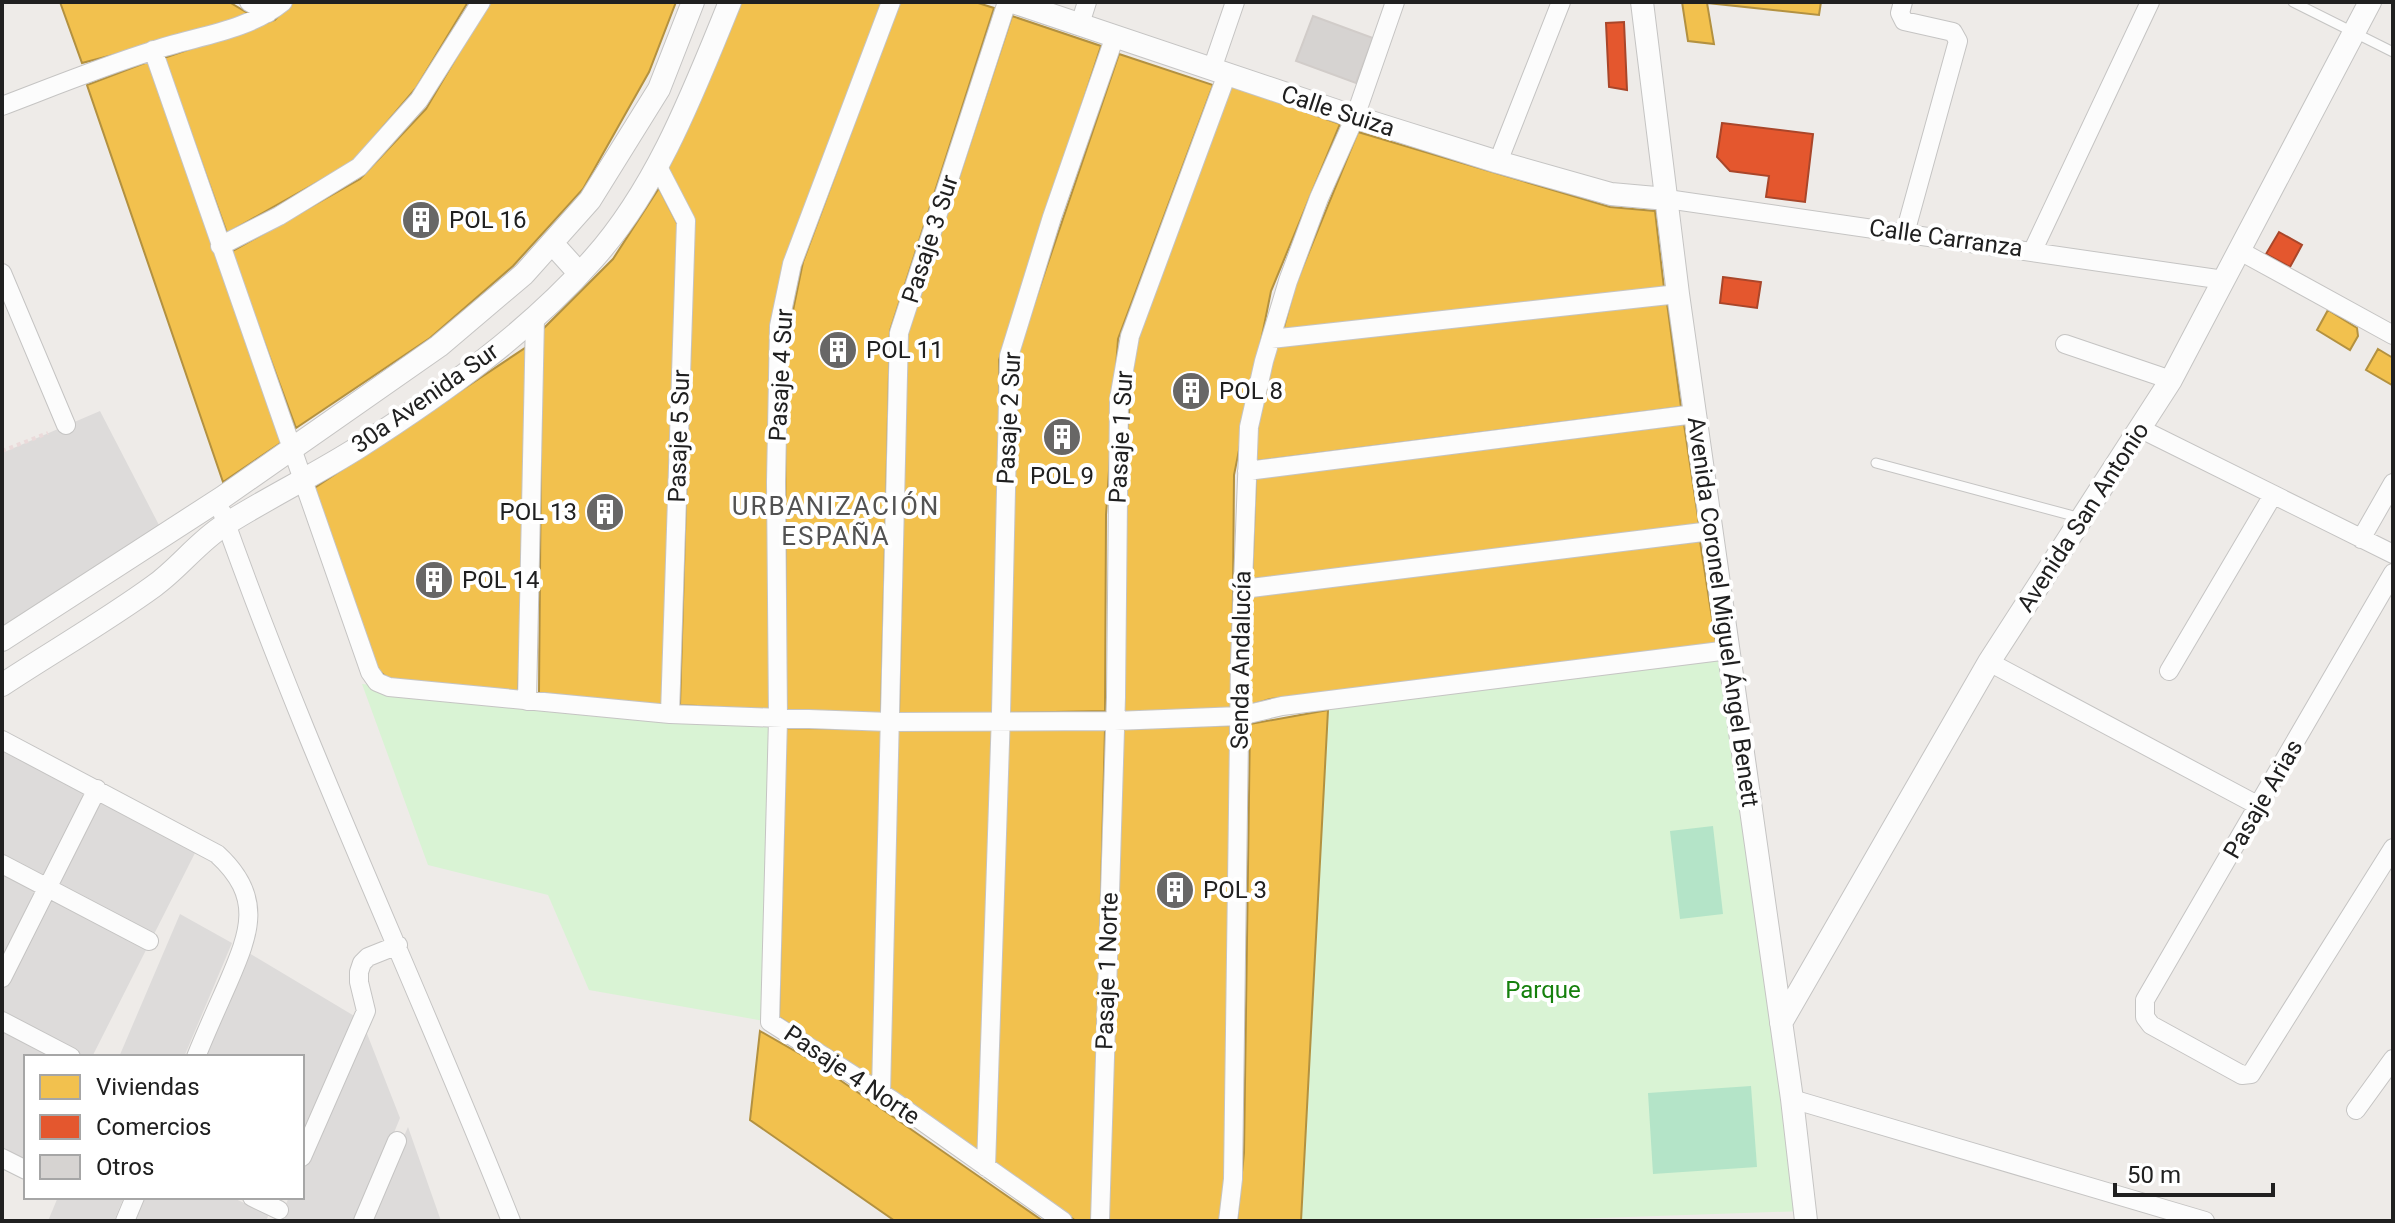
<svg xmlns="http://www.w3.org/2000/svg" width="2395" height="1223" font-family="Roboto,sans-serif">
	<rect width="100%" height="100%" fill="#eeebe8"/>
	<path fill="#dddbda" d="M100 411 160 527 2 630V453Z
		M2 746 90 792 46 881 2 858Z
		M97 797 197 849 92 1057H26V1166L2 1154V987Z
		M2 868 42 889 2 968Z
		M180 914 232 943 184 1057H119Z
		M249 953 356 1017 302 1140V1057H204Z
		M364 1026 400 1118 358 1221H285L280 1218 289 1197H302V1167Z
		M408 1127 441 1221H367Z
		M58 1197H124L114 1221H48Z
		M144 1197H231L269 1214 266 1221H134Z"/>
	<path fill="#d9f3d4" d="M1729 650 1805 1211 1570 1219 1564 1221H1301L1328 700Z
		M362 684 777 724 770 1022 589 990 548 895 428 865Z"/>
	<path fill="#b4e4c8" d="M1713 826 1723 914 1680 919 1670 831Z
		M1751 1086 1757 1167 1653 1174 1648 1093Z"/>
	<path fill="#f2c14e" stroke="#b39140" stroke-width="2" d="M60 2H229L256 18 82 63Z
		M290 2H468L416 88 353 162 227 233 164 58 275 20Z
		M489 2H676L649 72 583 189 513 266 430 338 296 428 231 252 360 179 426 109Z
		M741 2H882L783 268 770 331 769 710 680 705 694 224 662 174Z
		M899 2H975L994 8 890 331 881 715 786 713 785 369 789 330 803 262Z
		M1682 2H1821L1819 15 1707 3 1714 44 1688 41Z
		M1012 16 1101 46 999 360 1001 713 899 714 907 335Z
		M1119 54 1213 85 1118 339 1106 515 1105 711 1001 713 1015 360Z
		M150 61 282 442 223 482 87 85Z
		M1224 83 1340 124 1271 291 1234 475 1232 708 1121 713 1127 435 1135 348Z
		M1358 132 1610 207 1655 211 1664 288 1283 331 1295 286Z
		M659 188 679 227 662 705 539 693 542 330 613 259Z
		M1667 303 1681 407 1256 461 1255 443 1261 406 1276 346Z
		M2328 310 2357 328 2358 336 2350 350 2317 330Z
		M534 342 518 692 389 679 378 670 313 489Z
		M2378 349 2393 358 2392 385 2366 370Z
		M1684 424 1699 524 1252 580 1256 478Z
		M1700 541 1716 644 1270 699 1247 706 1248 595Z
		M1328 710 1301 1221H1237L1244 1153 1250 724Z
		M1231 725 1234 1169 1222 1221H1108L1122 729Z
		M786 728 882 729 873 1079 779 1017Z
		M1105 728 1093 1221H1076L994 1163 1007 729Z
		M895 730H994L978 1153 888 1088Z
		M760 1031 814 1062 1043 1221H895L750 1120Z"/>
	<path fill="#e4572e" stroke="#a9462a" stroke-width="2" d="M1624 22 1627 90 1609 87 1606 23Z
		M1722 123 1813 134 1805 202 1766 197 1769 176 1730 171 1717 157Z
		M2279 232 2302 245 2290 267 2266 254Z
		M1723 277 1761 282 1757 308 1720 303Z"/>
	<path fill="#d6d3d1" stroke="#d1ccc9" stroke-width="2" d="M1313 16 1373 38 1356 83 1296 61Z"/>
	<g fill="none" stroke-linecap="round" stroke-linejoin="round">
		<g stroke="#c5c4c3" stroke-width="11">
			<path id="service" d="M2293 2 2393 52
				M1876 463 2081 518"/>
		</g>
		<g stroke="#c5c4c3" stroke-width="20">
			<path id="minor" d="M249 2 268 13
				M891 2 792 264 779 326 776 482 778 719 770 1022 892 1100 1063 1221
				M1903 2 1900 13 1904 21 1953 32 1958 41 1905 233
				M1080 24 1087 2
				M153 50 370 672 377 682 389 687 670 714 889 722 1114 721 1240 716 1282 706 1729 650
				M1212 69 1235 2
				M2 106C52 87 101 67 152 51 195 36 246 32 283 2
				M1498 162 1561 2
				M657 165 686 221 670 714
				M1667 199 2224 280
				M220 246 279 216 359 167 419 100 481 2
				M2033 250 2150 2
				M2240 251 2393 335
				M2 273 66 425
				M1271 339 1678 294
				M2065 344 2171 380
				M2141 429 2393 554
				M1247 471 1695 414
				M222 512C307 753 417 984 511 1221
				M2361 539 2393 483
				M2393 573 2145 1000V1017L2151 1025 2242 1075 2251 1074 2393 848
				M1243 589 1711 531
				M1989 662 2259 806
				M2169 671 2273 495
				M527 701 535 317
				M2 740 217 854C264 897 250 932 228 983 217 1008 206 1032 196 1057
				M2 864 149 941
				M2 978 97 789
				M2 1021 71 1057
				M881 1093 899 333 1007 2
				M1792 1099 2205 1221
				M2356 1110 2393 1059
				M302 1157 366 1011 359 982V972L362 963 368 957 398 945
				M2 1158 26 1170
				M986 1167 1001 713 1009 356 1052 217 1115 36
				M252 1197 279 1210
				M125 1221 135 1197
				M363 1221 397 1141
				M1100 1221 1116 697 1119 399 1130 336 1227 74
				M1228 1221 1233 1179 1240 661 1249 427 1264 361 1288 281 1319 198 1355 117 1395 2"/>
		</g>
		<g stroke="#c5c4c3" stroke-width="24">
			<path id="tertiary" d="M1013 2 1355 117 1498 162 1611 194 1667 199
				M1642 2 1678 294 1792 1099 1806 1221
				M552 243 579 273
				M2 640 223 497 439 346 524 274 590 200 659 89 693 2
				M2 685C52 652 106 621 154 586 179 568 197 543 223 526 267 498 315 475 359 447 443 393 528 333 594 258 658 186 694 90 730 2
				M1781 1023 1989 662 2171 380 2370 2"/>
		</g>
		<path stroke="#ebdada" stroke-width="4" stroke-dasharray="4 4" stroke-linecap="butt" d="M2 451 48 433"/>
		<use href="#service" stroke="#fcfcfc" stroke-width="9"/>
		<use href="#minor" stroke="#fcfcfc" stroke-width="18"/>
		<use href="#tertiary" stroke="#fcfcfc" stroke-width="22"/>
	</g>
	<defs>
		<g id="building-disc" transform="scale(2)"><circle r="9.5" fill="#686766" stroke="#fff"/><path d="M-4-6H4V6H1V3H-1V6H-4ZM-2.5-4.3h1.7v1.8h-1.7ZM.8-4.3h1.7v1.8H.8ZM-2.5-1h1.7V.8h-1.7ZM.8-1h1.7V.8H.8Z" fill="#fff"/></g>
	</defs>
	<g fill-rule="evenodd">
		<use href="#building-disc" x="421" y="220"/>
		<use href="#building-disc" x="838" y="350"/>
		<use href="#building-disc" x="1191" y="391"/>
		<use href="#building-disc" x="1062" y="437"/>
		<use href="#building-disc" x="605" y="512"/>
		<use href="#building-disc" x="434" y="580"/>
		<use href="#building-disc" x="1175" y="890"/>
	</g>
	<g text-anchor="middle" stroke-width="8" stroke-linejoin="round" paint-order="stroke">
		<g font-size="24" fill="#202020" stroke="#fff">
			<text transform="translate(1338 111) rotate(18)" y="8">Calle Suiza</text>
			<text transform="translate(1946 238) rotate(8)" y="8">Calle Carranza</text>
			<text transform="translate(930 239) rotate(-72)" y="8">Pasaje 3 Sur</text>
			<text transform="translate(781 375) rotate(-87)" y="8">Pasaje 4 Sur</text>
			<text transform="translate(425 398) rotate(-35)" y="8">30a Avenida Sur</text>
			<text transform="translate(1009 418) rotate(-87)" y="8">Pasaje 2 Sur</text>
			<text transform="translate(679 436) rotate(-88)" y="8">Pasaje 5 Sur</text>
			<text transform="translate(1121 437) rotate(-87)" y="8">Pasaje 1 Sur</text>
			<text transform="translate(2083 517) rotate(-57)" y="8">Avenida San Antonio</text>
			<text transform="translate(1723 612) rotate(82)" y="8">Avenida Coronel Miguel Ángel Benett</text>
			<text transform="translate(1241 660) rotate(-89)" y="8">Senda Andalucía</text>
			<text transform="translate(2263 799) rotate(-60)" y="8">Pasaje Arias</text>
			<text transform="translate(1107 971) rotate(-88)" y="8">Pasaje 1 Norte</text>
			<text transform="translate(852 1075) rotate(34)" y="8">Pasaje 4 Norte</text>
		</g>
		<g font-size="24" fill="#202020" stroke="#fff" text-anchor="start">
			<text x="449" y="228">POL 16</text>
			<text x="866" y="358">POL 11</text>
			<text x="1219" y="399">POL 8</text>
			<text x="1062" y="484" text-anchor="middle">POL 9</text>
			<text x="577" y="520" text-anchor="end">POL 13</text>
			<text x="462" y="588">POL 14</text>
			<text x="1203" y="898">POL 3</text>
		</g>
		<g font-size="24" fill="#15800c" stroke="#fff">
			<text x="1543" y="998">Parque</text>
		</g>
		<g font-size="26" letter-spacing="2" fill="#535353" stroke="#fff">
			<text x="836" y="515">URBANIZACIÓN<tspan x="836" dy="30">ESPAÑA</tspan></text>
		</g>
	</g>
	<rect width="2395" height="1223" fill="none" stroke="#202020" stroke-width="8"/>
	<rect x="24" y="1055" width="280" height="144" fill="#ffffff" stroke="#a6a6a6" stroke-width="2"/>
	<rect x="40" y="1075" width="40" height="24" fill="#f2c14e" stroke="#a6a6a6" stroke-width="2"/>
	<text x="96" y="1095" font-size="24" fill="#202020">Viviendas</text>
	<rect x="40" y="1115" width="40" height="24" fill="#e4572e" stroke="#a6a6a6" stroke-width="2"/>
	<text x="96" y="1135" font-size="24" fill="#202020">Comercios</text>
	<rect x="40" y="1155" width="40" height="24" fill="#d6d3d1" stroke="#a6a6a6" stroke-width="2"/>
	<text x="96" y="1175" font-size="24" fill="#202020">Otros</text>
	<path d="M2115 1183v12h158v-12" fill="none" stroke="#202020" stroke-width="4"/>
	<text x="2127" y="1183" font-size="24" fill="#202020" stroke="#ffffff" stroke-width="6" paint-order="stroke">50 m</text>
</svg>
